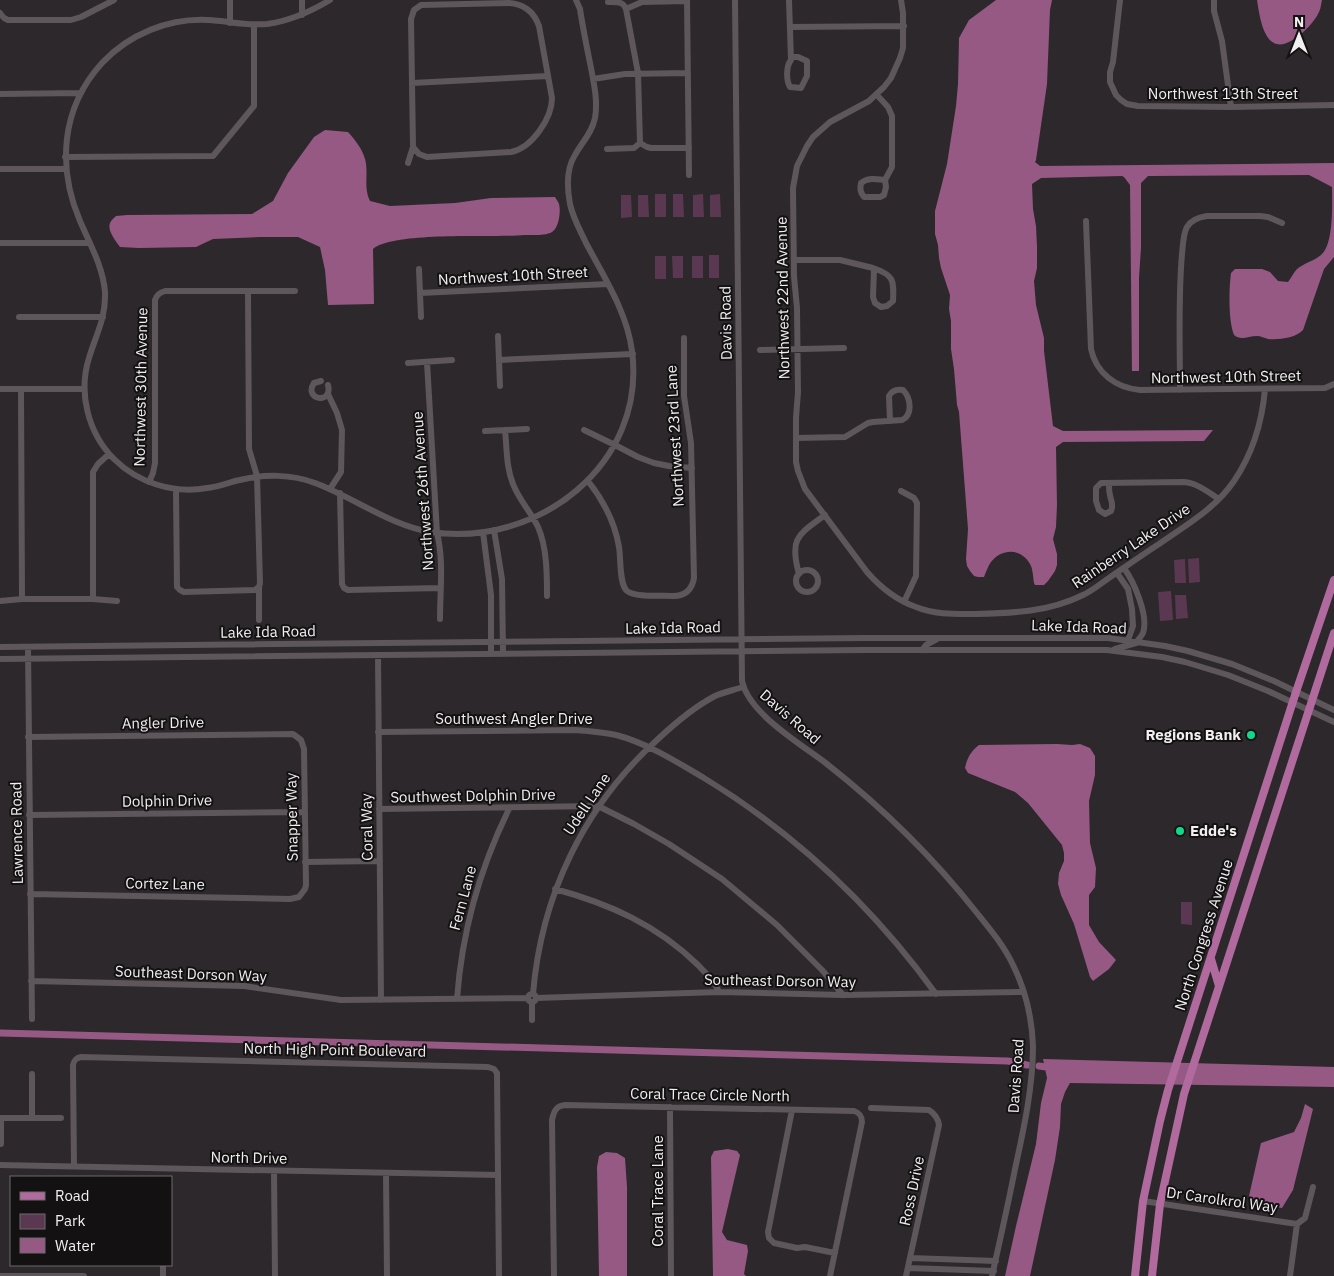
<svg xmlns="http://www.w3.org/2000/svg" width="1334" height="1276" font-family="'IBM Plex Sans',sans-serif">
	<rect width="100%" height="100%" fill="#2d282b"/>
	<path fill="#5b3851" d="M655 194H666V217H655Z
		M673 194H683L684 217H673Z
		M703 194 704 217H693V195Z
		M720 194 721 217H710V195Z
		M621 195H631L632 217 621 218Z
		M638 195H648L649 217H638Z
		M709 255H719V278H709Z
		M655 256H666V279H655Z
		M672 256H683V278H673Z
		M692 256H703V278H692Z
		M1199 558 1200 582 1189 583 1188 559Z
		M1185 559 1186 583H1175L1174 560Z
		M1171 591 1173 620 1160 621 1158 592Z
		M1175 595H1186L1188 618 1176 619Z
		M1181 902H1192V925L1181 924Z"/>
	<path fill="#955984" d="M996 0H1052L1050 10 1047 84 1036 160 1035 162 1040 166 1334 163V257L1324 269 1303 330C1296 338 1278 340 1268 339 1264 338 1261 336 1257 336 1248 336 1241 341 1234 335 1228 319 1229 289 1231 273L1235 269H1262L1270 272 1278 281 1288 282C1291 278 1294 272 1297 269 1304 263 1314 261 1321 255 1334 244 1332 204 1332 187L1309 175 1148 176 1141 183V248L1139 278V371H1132L1130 185 1124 177 1122 176 1041 178 1032 184 1033 209 1036 226 1037 247V268L1034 281 1036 305 1044 338V351L1053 426 1063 431 1213 430 1204 441 1063 442 1056 447 1057 505 1056 527 1053 539 1057 554V565L1055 571 1048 581 1044 585H1035L1034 583C1033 577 1033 569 1030 564 1021 548 1002 548 991 562 988 566 986 572 984 577H978L974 576 970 571 967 566 966 559 968 529 959 412 957 405 954 369 951 349V321L949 309 950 295 941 268 939 258 938 245 935 234V211L947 164 956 106 958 84 959 38 969 20Z
		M1257 0H1322C1321 4 1321 8 1319 12 1314 24 1288 51 1274 43 1262 37 1259 12 1257 0Z
		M325 130 348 132C355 140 362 148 365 159 369 173 363 187 370 201L390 206 455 203 491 198 555 197C556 199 558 201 559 204 561 211 559 228 552 232 545 236 533 235 525 235 493 238 394 231 373 249L374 304 328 305 325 270 320 247 298 237H259L213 239 196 247 139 248 120 247C116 241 107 231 110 223 111 220 114 218 116 216L127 215 252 214 273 201 288 173 314 137Z
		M1057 744 1072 745 1080 744 1090 748 1095 756V775L1089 801 1090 843 1096 868 1095 887 1089 895V925L1099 942 1116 960 1109 969 1093 981 1090 977 1074 924 1061 895 1058 884 1059 873 1064 861V853L1062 845 1028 803 1015 792 968 773 965 768C967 758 971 751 979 745Z
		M1043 1059 1334 1067V1087L1070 1083 1065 1092 1061 1104 1060 1127 1055 1160 1030 1276H1005L1016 1226 1036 1144 1041 1103 1047 1078Z
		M1305 1104 1313 1109 1293 1190 1282 1208 1257 1204 1249 1196 1261 1143 1294 1132 1301 1118Z
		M728 1149 737 1151 740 1155 722 1232 727 1240 747 1245 748 1251 744 1274 746 1276H713L711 1157 714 1151Z
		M606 1152 617 1153 625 1158 627 1187V1276H599L597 1167 599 1156Z"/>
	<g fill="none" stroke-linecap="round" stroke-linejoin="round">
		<path stroke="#955984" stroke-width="7" d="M0 1033 1008 1061 1027 1065
			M1039 1066 1053 1068"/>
		<path stroke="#5d575b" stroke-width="6" d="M230 0V23
			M302 0V15
			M330 0C310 12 290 21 267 24 247 26 228 21 208 20 169 18 129 34 102 63 61 108 57 167 80 221 90 244 103 267 105 292 106 319 96 334 89 358 78 393 88 433 114 459 138 483 174 494 207 488 219 487 229 482 240 480 264 474 292 474 315 483 353 497 391 526 431 532 538 548 647 464 632 351 627 312 604 277 586 243 580 230 573 218 570 204 567 188 566 169 575 155 582 142 592 133 595 118 598 101 594 84 591 68 587 48 583 29 580 9L576 0
			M687 0 689 175
			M735 0 742 681C749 714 801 744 827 764 883 808 933 857 977 913 990 929 1004 946 1013 965 1025 989 1032 1019 1033 1046 1033 1087 1024 1128 1015 1169 1008 1205 1000 1240 992 1276
			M789 0 791 60C786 66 786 80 790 87L801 88 807 76V61L798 57H791
			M901 0 903 13V48L900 58 891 78 884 87 869 101 830 122 813 137 807 146 797 166 793 188 794 276 797 308 798 392 796 418V462L798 471 805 489 867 572C881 588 896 600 916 607 935 615 956 614 976 614 1013 613 1049 612 1083 595 1092 591 1100 584 1109 578 1125 567 1142 555 1159 544 1186 525 1215 509 1234 481 1253 453 1262 423 1265 389
			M1120 0 1113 62 1110 72V82L1116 95 1121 100 1127 104 1138 106 1231 107 1334 105
			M1214 0V11L1222 41 1231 107
			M608 2C616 2 623 1 626 9L638 73 640 143
			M626 9 642 2 687 1
			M0 13 4 18 8 20H71L81 17 114 0
			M790 27 904 26
			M593 79 625 74 688 73
			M412 83 548 76
			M0 94 81 93
			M877 95 888 107 892 116V167L885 180 886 187 884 195 880 197H864C860 192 860 189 861 183 868 177 877 179 885 180
			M640 143 647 147 651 148H689
			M607 149 634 148 640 143
			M65 157 213 156 254 106V25
			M408 163 413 147 411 19 414 10 421 5 509 3C524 4 534 12 539 26L552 98C552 118 532 148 511 152L427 157 419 154 413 147
			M0 169H66
			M1086 221 1091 349C1096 373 1116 388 1140 390L1325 388 1334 384
			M0 243H90
			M794 260H840L873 268C894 275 894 280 893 301L887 306 881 307 875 303 873 297 874 269
			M419 269 421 317
			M248 291 249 449 257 476 260 583 259 587V620
			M420 293 608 284
			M19 317H103
			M498 336 500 386
			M760 350 844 348
			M499 360 633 354
			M427 362 437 533C444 561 440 590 440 619
			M408 363 452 360
			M321 381 314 383C303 400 333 405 328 385
			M0 389H84
			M21 389 22 599
			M1180 390C1180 345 1178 299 1182 254 1183 245 1183 234 1187 227 1191 220 1200 217 1207 216H1260L1268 217 1282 223
			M328 394 337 413 342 430 341 472 330 489
			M505 430C507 448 506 467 513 484 519 500 531 512 538 527 547 547 547 575 547 596
			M584 430 615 445 638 457 654 463 669 466 692 468
			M485 431 527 429
			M796 438 845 437 868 423 873 422 902 420C913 415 911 398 903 390 897 389 892 390 889 396L890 421
			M588 481C603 500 615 523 619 547 621 558 619 584 627 591 636 598 662 595 673 596 685 596 692 590 694 578L691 443 684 396V338
			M149 482 153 473 155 463V300C157 295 159 293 165 291H295
			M1109 483C1109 487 1109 492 1110 495 1111 502 1114 504 1111 511L1105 514 1099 510 1096 501V488L1101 483 1184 482C1197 483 1208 492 1219 499
			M176 489 177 587 180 590 184 592 255 590 259 587
			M901 491 914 498 917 503 916 576 904 602
			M340 493 342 584 344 588 348 590 440 588
			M494 530 502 579 503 654
			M483 532 491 595V654
			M796 581a11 11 0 1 1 22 0a11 11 0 1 1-22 0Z
			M1117 573 1128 589 1132 609 1133 626 1128 640
			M799 574C789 538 798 535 825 515
			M93 599V472L98 464 109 454
			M0 601 22 599H93L117 601
			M0 647 867 638H1108L1165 646 1188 651 1232 664 1274 681 1334 710
			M28 647 32 1019
			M1115 649 1136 643C1138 640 1141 637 1143 633 1149 616 1134 582 1124 568
			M922 650 926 645 937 639
			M378 655 381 1000
			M0 659 864 650H1107L1162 657 1185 662 1228 675 1268 691 1334 722
			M378 732 575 730C589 731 602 732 616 735 647 743 677 762 704 778 796 834 873 907 936 994
			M28 737 293 734 301 740 304 749 306 885 305 889 299 897 290 899 30 894
			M379 809 598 806 634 824 669 844 722 879 777 925 822 970 843 995
			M29 815 305 812
			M305 862 380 861
			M555 889C610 904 657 925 698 965 706 974 715 981 719 992
			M31 981 244 986 341 1000 528 998
			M528 998a4 4 0 1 1 8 0a4 4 0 1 1-8 0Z
			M533 994C541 896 584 806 657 740 674 724 694 707 715 696 724 692 734 690 743 687
			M536 998 719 992 843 995 1023 992
			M457 999C462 930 479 870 509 809
			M532 1020V1002
			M32 1074V1118
			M670 1107 671 1276
			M871 1108 929 1110C935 1114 938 1118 939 1125L906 1276
			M792 1110 768 1232 769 1238 774 1243 797 1248 805 1247 835 1253
			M0 1118H61
			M1 1118V1144
			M0 1165 498 1175
			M74 1166 73 1065C74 1060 76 1058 81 1057L488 1067 494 1069 497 1073 499 1276
			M274 1171 275 1276
			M386 1173 387 1276
			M1143 1201 1297 1224
			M910 1258 996 1261
			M163 1265V1276
			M908 1268 994 1271
			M0 1276H84
			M554 1276 552 1120C554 1111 556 1106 565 1105L854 1111C860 1113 862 1116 862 1122L830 1276
			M1290 1276 1297 1224 1305 1218 1313 1187"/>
		<path stroke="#b06a9e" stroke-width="8" d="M1211 959 1219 986
			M1135 1276 1143 1201 1160 1121 1168 1090 1296 692 1334 580
			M1152 1276 1160 1204 1184 1094 1334 633"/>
	</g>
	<g fill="#10d98a" stroke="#141113" stroke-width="2">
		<circle cx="1251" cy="735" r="5"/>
		<circle cx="1180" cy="831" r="5"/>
	</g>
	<g text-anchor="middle" stroke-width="4" stroke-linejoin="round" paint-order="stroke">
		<g font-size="15" fill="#f2eff1" stroke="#141113">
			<text x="1223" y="99">Northwest 13th Street</text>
			<text transform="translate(513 276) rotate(-3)" y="5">Northwest 10th Street</text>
			<text transform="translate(783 298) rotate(-91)" y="5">Northwest 22nd Avenue</text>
			<text transform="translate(726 323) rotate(-91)" y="5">Davis Road</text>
			<text transform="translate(1226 377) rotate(-1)" y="5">Northwest 10th Street</text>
			<text transform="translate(141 387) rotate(-89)" y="5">Northwest 30th Avenue</text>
			<text transform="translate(675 436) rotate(-93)" y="5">Northwest 23rd Lane</text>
			<text transform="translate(423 491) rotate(-94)" y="5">Northwest 26th Avenue</text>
			<text transform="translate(1131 546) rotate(-34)" y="5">Rainberry Lake Drive</text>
			<text transform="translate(1079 627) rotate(2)" y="5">Lake Ida Road</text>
			<text transform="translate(673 628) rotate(-1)" y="5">Lake Ida Road</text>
			<text transform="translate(268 632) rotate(-1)" y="5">Lake Ida Road</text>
			<text transform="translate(790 717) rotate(41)" y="5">Davis Road</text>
			<text x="514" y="724">Southwest Angler Drive</text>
			<text transform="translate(163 723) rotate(-1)" y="5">Angler Drive</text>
			<text transform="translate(473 796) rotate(-1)" y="5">Southwest Dolphin Drive</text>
			<text transform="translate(167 801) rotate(-1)" y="5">Dolphin Drive</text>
			<text transform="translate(587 804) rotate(-56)" y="5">Udell Lane</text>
			<text transform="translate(292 817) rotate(-91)" y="5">Snapper Way</text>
			<text transform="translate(367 827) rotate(-91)" y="5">Coral Way</text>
			<text transform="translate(17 833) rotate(-91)" y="5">Lawrence Road</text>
			<text transform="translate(165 884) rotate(1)" y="5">Cortez Lane</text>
			<text transform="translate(463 898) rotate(-75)" y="5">Fern Lane</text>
			<text transform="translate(1204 935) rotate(-72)" y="5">North Congress Avenue</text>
			<text transform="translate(191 974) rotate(2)" y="5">Southeast Dorson Way</text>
			<text transform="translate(780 981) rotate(1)" y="5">Southeast Dorson Way</text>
			<text transform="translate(335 1050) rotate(1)" y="5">North High Point Boulevard</text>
			<text transform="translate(1016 1076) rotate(-86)" y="5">Davis Road</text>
			<text transform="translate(710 1095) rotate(1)" y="5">Coral Trace Circle North</text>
			<text transform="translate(249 1158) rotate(1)" y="5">North Drive</text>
			<text transform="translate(658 1191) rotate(-90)" y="5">Coral Trace Lane</text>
			<text transform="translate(912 1191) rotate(-78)" y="5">Ross Drive</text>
			<text transform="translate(1222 1200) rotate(8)" y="5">Dr Carolkrol Way</text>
		</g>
		<g font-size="15" font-weight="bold" fill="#f2eff1" stroke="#141113" text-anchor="end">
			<text x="1241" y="740">Regions Bank</text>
			<text x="1190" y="836" text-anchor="start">Edde's</text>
		</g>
	</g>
	<rect x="10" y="1176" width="162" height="90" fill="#141113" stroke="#6d6a6c"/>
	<rect x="20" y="1192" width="25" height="8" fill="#b06a9e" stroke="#6d6a6c"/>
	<text x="55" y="1201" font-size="15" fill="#f2eff1">Road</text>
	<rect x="20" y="1214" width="25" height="15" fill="#5b3851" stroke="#6d6a6c"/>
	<text x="55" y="1226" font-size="15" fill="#f2eff1">Park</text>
	<rect x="20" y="1238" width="25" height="15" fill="#955984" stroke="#6d6a6c"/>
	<text x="55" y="1251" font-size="15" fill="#f2eff1">Water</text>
	<g transform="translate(1299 35)" stroke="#141113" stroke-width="4" paint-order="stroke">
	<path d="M0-4L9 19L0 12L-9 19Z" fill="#f2eff1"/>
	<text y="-8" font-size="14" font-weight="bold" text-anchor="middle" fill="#f2eff1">N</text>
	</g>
</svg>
